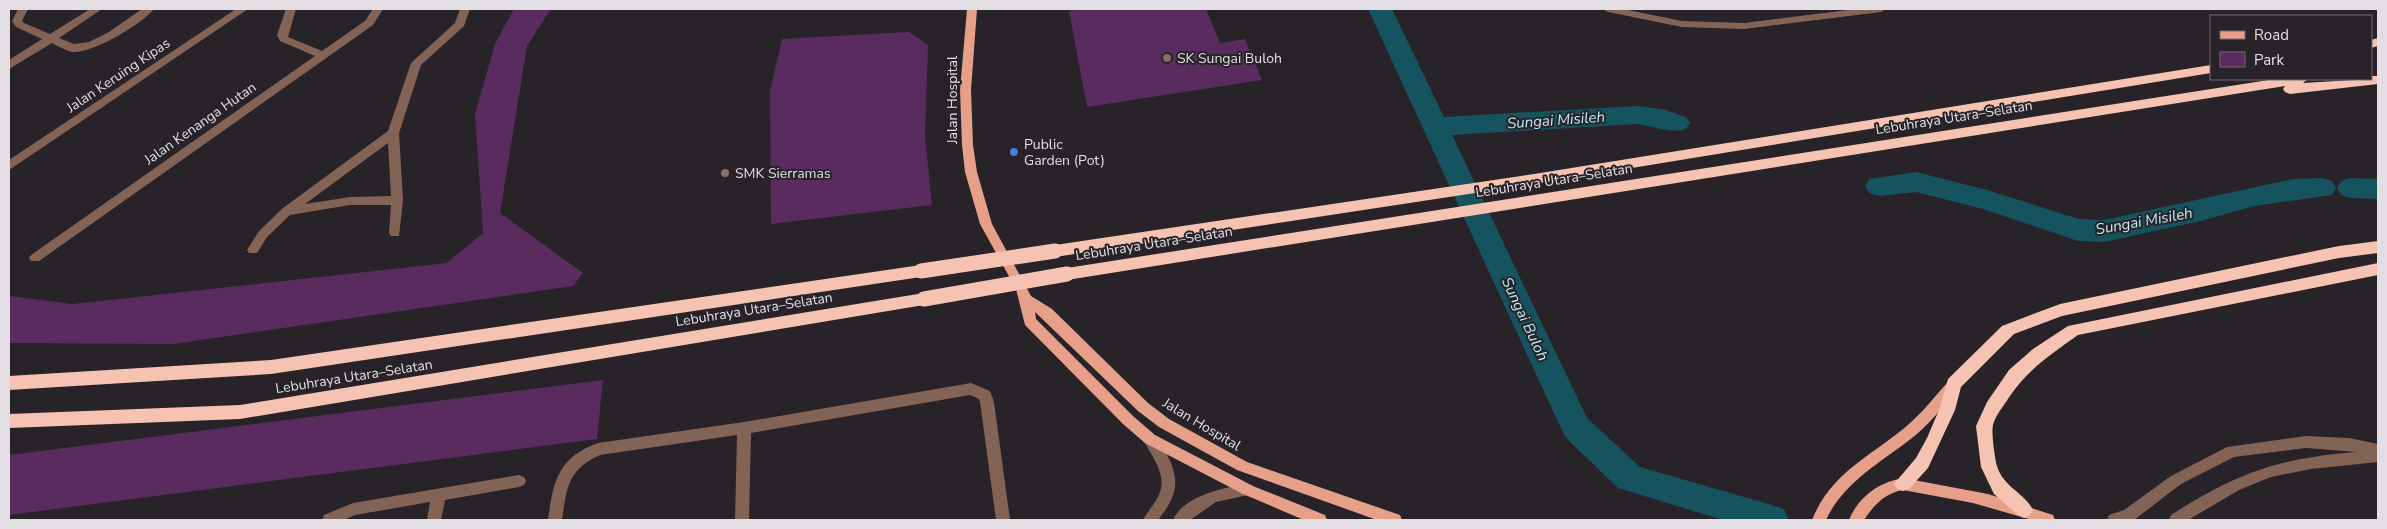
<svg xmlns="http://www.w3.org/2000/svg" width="2387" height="529" font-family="'Nunito Sans',sans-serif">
	<rect width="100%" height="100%" fill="#282229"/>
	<path fill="#5a2b5f" d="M514 9H551L527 46 500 213 583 273 573 286 174 344 9 343V296L73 304 447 263 483 233 475 114 495 44Z
		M1078 9H1206L1220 43 1245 39 1262 80 1087 107 1069 11Z
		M909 32 928 45 925 136 932 205 771 224 770 91 782 39Z
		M603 380 597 439 9 515V455Z"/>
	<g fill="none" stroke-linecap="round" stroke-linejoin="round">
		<path fill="#15545f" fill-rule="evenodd" d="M1368 9H1392L1444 117 1637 106 1662 109 1686 117 1690 123 1686 129C1671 134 1653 126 1637 124L1452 135 1587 418 1640 467 1772 505 1784 509 1789 520H1723L1618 488 1565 437Z
			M1916 172 1987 190 2079 219 2104 220 2293 179 2322 178 2332 181 2336 188 2332 195 2254 206 2201 221 2104 242 2078 241 1983 209 1916 192 1879 196 1869 193 1865 186 1869 179Z
			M2351 178 2378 179V199L2351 198 2341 195 2337 188 2341 181Z"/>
		<path fill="#846357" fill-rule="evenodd" d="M18 9H28L22 21 24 23 50 34 90 9H102L59 38 74 44 89 42 109 32 142 9H154C142 24 94 53 73 52 66 51 58 46 52 43L9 69V60L42 39 16 27 12 21Z
			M236 9H248L9 170V160Z
			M286 9H296L288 37 322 51 365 21 373 9H383L373 25 39 261H31L29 258 31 255 315 56 280 41 277 35Z
			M460 9H470L464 26 421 65 399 133 403 200 399 236H391L389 233 391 205H350L290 215 267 237 257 253H249L247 250 259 231 283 208 388 131 411 63 455 23ZM388 143 391 196 350 197 305 204Z
			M1603 9H1623L1682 21 1744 23 1856 9H1886L1881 12 1744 29 1682 27 1608 12Z
			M971 383 990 391 994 402 1010 520H996L980 402 979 399 970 395 751 433 749 520H735L737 435 600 455C567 470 567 488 562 520H548C553 482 558 457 598 443L744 422Z
			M1150 433C1158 436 1161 444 1165 451 1181 479 1178 495 1158 520H1143C1147 512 1154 505 1158 497 1169 475 1152 458 1143 439L1145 435Z
			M2306 436 2349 438 2378 444V462L2311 469 2271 477 2239 490 2188 520H2169L2171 515C2237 473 2279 458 2357 452L2306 448 2234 457 2181 484 2134 520H2107L2109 515 2124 510 2171 476 2227 447Z
			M519 475 524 477 526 481 524 485 519 487 445 500 441 520H427L430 502 355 515 344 520H322L324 515 353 503Z
			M1248 484 1253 486 1255 490 1253 494 1216 502 1190 520H1173C1183 496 1225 487 1248 484Z"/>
		<path fill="#e6a089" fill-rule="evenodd" d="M967 9H977L971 90 973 145 977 172 992 224 1031 296 1052 309 1148 403 1169 419 1247 462 1400 515 1402 520H1377L1237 470 1159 427 1138 411 1035 312 1036 319 1133 416 1155 435 1253 486 1325 515 1327 520H1304L1243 494 1145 443 1123 424 1025 325 1016 289 980 224 965 172 962 145 960 90Z
			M1953 380 1958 382 1960 386 1958 390C1945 404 1933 420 1918 433 1885 461 1845 479 1826 520H1812C1831 472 1872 456 1909 424 1923 412 1935 396 1948 382Z
			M1903 478 1988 494 2053 515 2055 520H2032L1973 503 1903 490C1885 493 1874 505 1864 520H1849C1858 497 1879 482 1903 478Z"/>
		<path fill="#f6c3b2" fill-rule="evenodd" d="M2378 38V46L2371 48V40Z
			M2211 65V73L1534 184 1055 257 1050 255 1048 251 1050 247 1055 245 1534 174Z
			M2371 76H2378V84L2290 94 2285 92 2283 89 2285 86 1067 280 1062 278 1059 274 1062 270 1067 268 2275 79H2308L2303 83 2371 79Z
			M2378 241V253L2339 258 2062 316 2014 334 1961 387 1955 410 1928 468 1909 489 1903 491 1897 489 1894 484 1916 458 1927 438 1939 410 1948 379 2002 326 2060 304 2339 246Z
			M2378 263V275L2078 335C2047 357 2027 370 2006 402 2001 409 1995 417 1993 425 1991 432 1995 459 1997 466 2003 487 2025 493 2033 510L2030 515 2024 518 2018 515 1994 494 1981 467 1976 426 1987 402 2009 370 2033 349 2068 326Z
			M921 265 926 267 929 271 926 275 921 277 271 374 9 390V376L271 360Z
			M924 293 929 295 932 299 929 303 924 305 240 419 9 428V414L240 405Z"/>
		<path stroke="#f6c3b2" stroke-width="15" d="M921 271 1055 251
			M924 299 1067 274"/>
	</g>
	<g fill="#8d6e63" stroke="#282229" stroke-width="2">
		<circle cx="1167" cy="58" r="5"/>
		<circle cx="725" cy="173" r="5"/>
	</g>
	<circle fill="#3f7fe0" stroke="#282229" stroke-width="2" cx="1014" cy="152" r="5"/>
	<g text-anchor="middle" stroke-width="4" stroke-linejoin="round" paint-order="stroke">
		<g font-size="14" fill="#e3dee3" stroke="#282229" text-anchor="start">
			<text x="1177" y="63">SK Sungai Buloh</text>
			<text x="1024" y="149">Public<tspan x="1024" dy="16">Garden (Pot)</tspan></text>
			<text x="735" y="178">SMK Sierramas</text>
		</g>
		<g font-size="14" fill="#e3dee3" stroke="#282229">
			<text transform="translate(118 75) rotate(-34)" y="5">Jalan Keruing Kipas</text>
			<text transform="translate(952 100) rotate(-90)" y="5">Jalan Hospital</text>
			<text transform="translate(1954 117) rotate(-9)" y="5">Lebuhraya Utara–Selatan</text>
			<text transform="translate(200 123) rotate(-35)" y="5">Jalan Kenanga Hutan</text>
			<text transform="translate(1554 180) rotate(-9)" y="5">Lebuhraya Utara–Selatan</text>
			<text transform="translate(1154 243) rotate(-9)" y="5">Lebuhraya Utara–Selatan</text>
			<text transform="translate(754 309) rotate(-9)" y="5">Lebuhraya Utara–Selatan</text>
			<text transform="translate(354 376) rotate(-9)" y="5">Lebuhraya Utara–Selatan</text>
			<text transform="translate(1202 424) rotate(31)" y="5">Jalan Hospital</text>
		</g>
		<g font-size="15" font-style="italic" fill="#bceff9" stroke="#282229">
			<text transform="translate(1556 120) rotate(-4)" y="5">Sungai Misileh</text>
			<text transform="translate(2144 221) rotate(-10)" y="5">Sungai Misileh</text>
			<text transform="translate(1525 319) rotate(65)" y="5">Sungai Buloh</text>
		</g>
	</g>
	<rect width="2387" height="529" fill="none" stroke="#e3dee3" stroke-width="20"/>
	<rect x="2210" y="15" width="162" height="65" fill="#282229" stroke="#736d73"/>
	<rect x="2220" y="31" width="25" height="8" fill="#e6a089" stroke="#736d73"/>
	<text x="2254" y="40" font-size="15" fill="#e3dee3">Road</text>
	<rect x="2220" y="52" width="25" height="15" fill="#5a2b5f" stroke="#736d73"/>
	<text x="2254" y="65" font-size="15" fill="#e3dee3">Park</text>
</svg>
